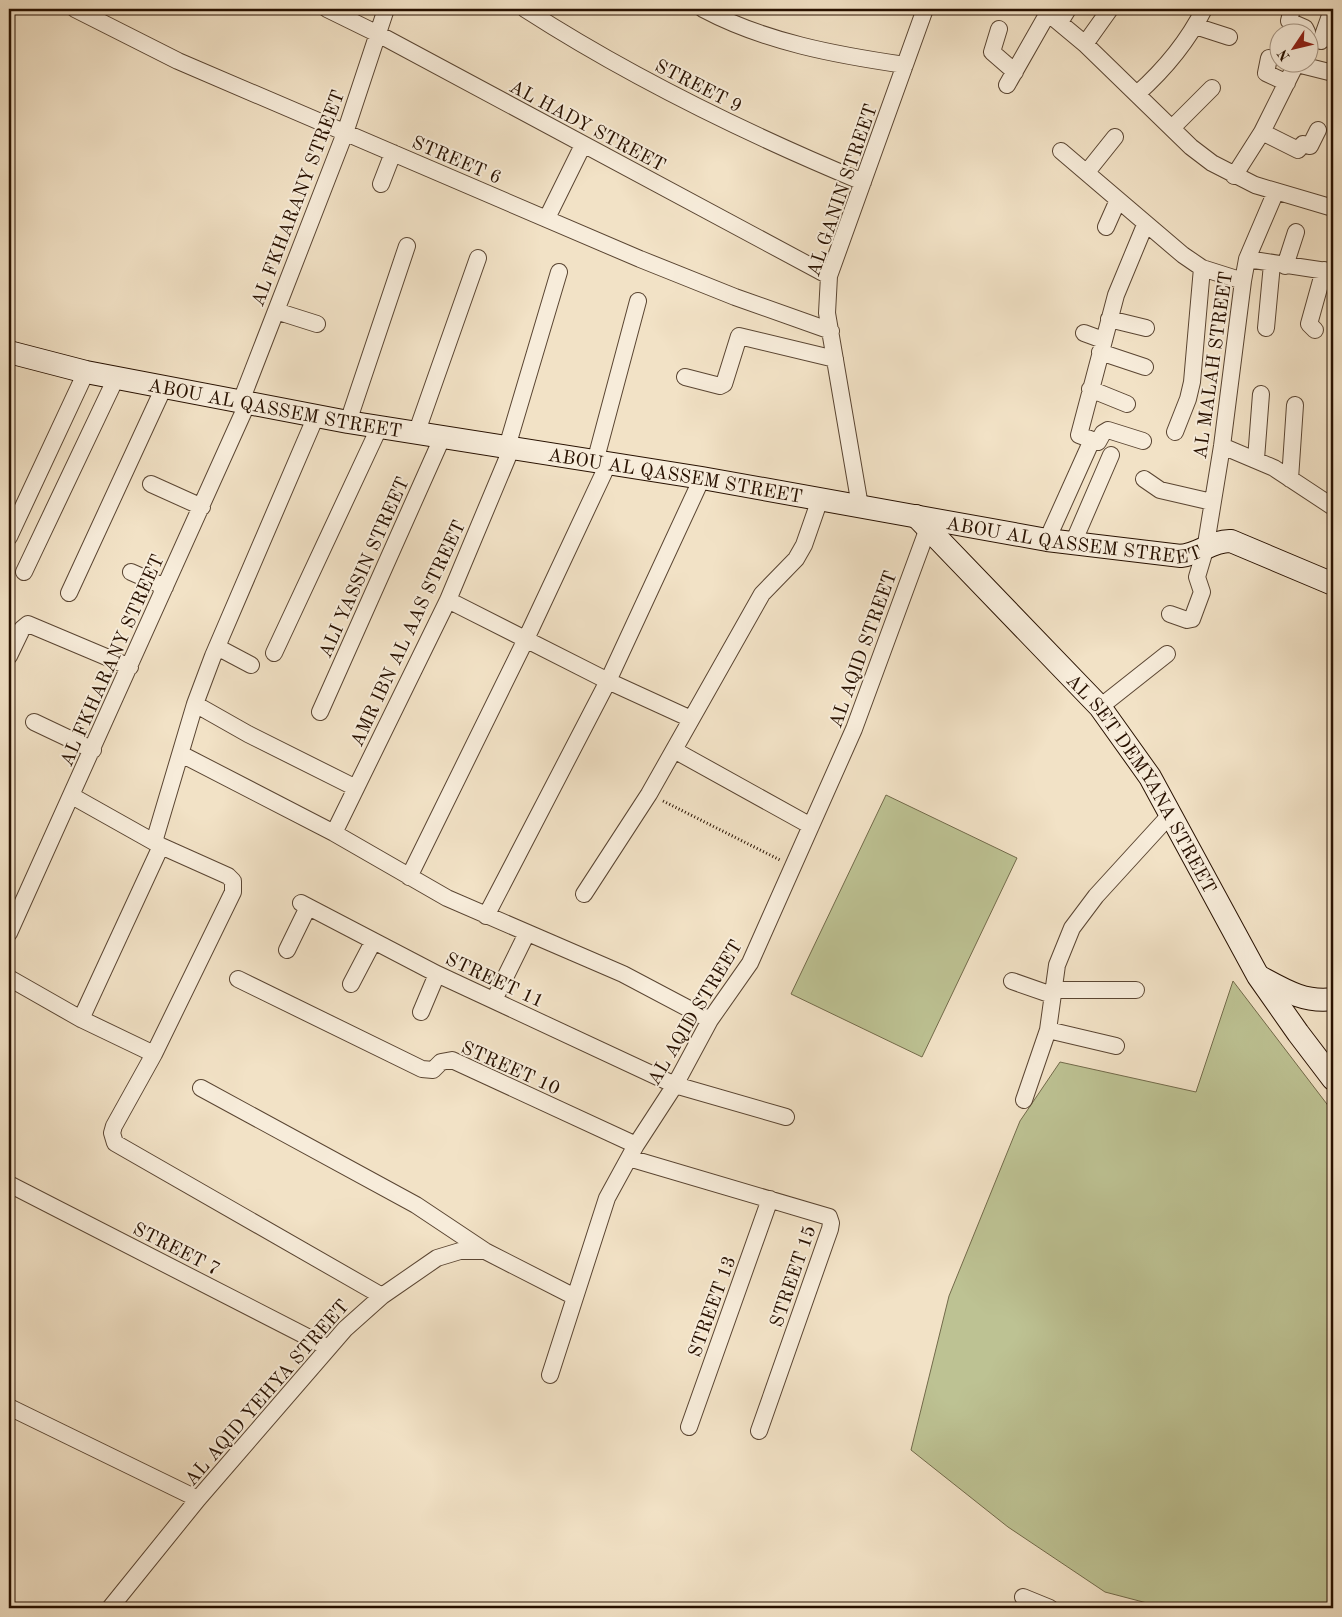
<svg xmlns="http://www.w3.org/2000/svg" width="1342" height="1617" font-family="'Old Standard TT',serif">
	<rect width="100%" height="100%" fill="#f2e2c6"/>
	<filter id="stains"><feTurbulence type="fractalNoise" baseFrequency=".004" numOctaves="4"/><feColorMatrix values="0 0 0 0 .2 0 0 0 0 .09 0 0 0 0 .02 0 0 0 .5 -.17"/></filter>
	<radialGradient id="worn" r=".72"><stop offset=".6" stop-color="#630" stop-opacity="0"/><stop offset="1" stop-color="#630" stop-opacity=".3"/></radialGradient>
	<path fill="#bdc293" stroke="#726a4a" d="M886 795 1017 858 922 1057 791 994Z
		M1233 981 1333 1112V1608H1166L1105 1592 1008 1527 911 1450 949 1296 1020 1121 1060 1062 1196 1092Z"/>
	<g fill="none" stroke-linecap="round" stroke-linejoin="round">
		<g stroke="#5a4532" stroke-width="18">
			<path id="street" d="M75 9 178 61 640 259 735 297 831 331
				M327 9 378 34 829 276
				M525 9C632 78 745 133 863 182
				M703 9C765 42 836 55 905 65
				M1043 9 1085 44 1191 147 1212 163 1255 185 1333 208
				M1292 9 1289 21 1305 28 1307 32
				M1060 22 1068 9
				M1195 26 1229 37
				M999 29 992 52 1015 72
				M1321 41 1332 10
				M1085 44 1110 9
				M1269 58 1266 73 1287 83
				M1297 64 1333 73
				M1007 85 1048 13
				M1137 94C1165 69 1187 43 1204 9
				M1172 128 1212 88
				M1262 132 1298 150 1303 144 1310 146 1318 130
				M1061 151 1183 255 1202 268 1243 281
				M1087 172 1115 137
				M1234 176 1262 132 1297 62
				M381 184 393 153
				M547 218 583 145
				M1106 227 1118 200
				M1247 259 1333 272
				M1285 266 1296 232
				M276 311 317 324
				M1109 319 1146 328
				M1266 328 1272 264
				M1315 330 1309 324 1324 270
				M1084 333 1103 340
				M1100 352 1145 367
				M685 377 720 386 724 384 739 336 835 359
				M1090 389 1127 404
				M241 401 345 133 386 9
				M348 422 407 246
				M1175 432 1188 399 1192 382 1202 268
				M416 434 478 258
				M1143 441 1108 430 1103 433 1098 442 1079 435 1116 295 1145 225
				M1222 446 1274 468 1333 507
				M507 447 559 272
				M1256 459 1261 394
				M595 462 638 301
				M1144 479 1160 490 1212 502
				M1290 479 1295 405
				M151 484 202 507
				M860 506 827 313 829 276 925 9
				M9 537 86 372
				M1047 540 1092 440
				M1073 543 1111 455
				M24 572 116 378
				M131 572 165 587
				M69 593 164 387
				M448 600 608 681 691 719
				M1170 614 1187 620 1192 619 1202 592 1197 577 1205 550 1222 446 1243 281 1247 259 1276 191
				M217 647 251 665
				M274 653 379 428
				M9 656 22 629 28 624 130 667
				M195 704 248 734 356 788
				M1100 707 1167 654
				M320 712 442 438
				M34 722 93 750
				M674 750 811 826
				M181 754 334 833 447 898 623 974 710 1020
				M72 796 161 846 228 876 233 881V892L154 1054 114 1126 112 1133 115 1143 382 1296
				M334 833 448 600 512 447
				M154 842 195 704 213 656 316 416
				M409 877 526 639 608 464
				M584 894 649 794 762 594 796 559 804 545 820 499
				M301 903 437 974 675 1085 786 1117
				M486 916 608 681 702 478
				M9 933 248 402
				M287 950 308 907
				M9 978 81 1019 154 1054
				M238 979 422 1069 433 1070 441 1062 452 1060 636 1145
				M1012 981 1052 995
				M351 984 373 942
				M1053 990H1136
				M494 1000 527 933
				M421 1012 437 974
				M81 1019 161 846
				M1048 1030 1116 1046
				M201 1088 416 1205 485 1251 575 1297
				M1024 1100 1048 1030 1057 965 1072 928 1096 896 1170 815
				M629 1158 829 1217 831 1223 830 1229 759 1431
				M9 1184 327 1347
				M550 1375 607 1198 636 1145 675 1085 710 1020 750 963 854 729 928 528
				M9 1407 198 1499
				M689 1427 770 1199
				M1023 1597 1050 1608
				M110 1608 198 1499 345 1329 382 1296 437 1258 460 1251H485"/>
		</g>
		<g stroke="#281100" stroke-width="24">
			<g id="secondary">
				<path id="s1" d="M9 352 86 372 348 422 702 478 1047 540 1181 556C1200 554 1213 540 1231 541L1333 584"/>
				<path id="s2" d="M916 516 1100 707 1150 777 1258 976 1298 1033 1333 1079"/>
				<path d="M1260 977C1284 990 1305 1003 1333 999"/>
			</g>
		</g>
		<path stroke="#281100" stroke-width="3" stroke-dasharray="1 2.5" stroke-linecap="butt" d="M663 801 780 860"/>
		<use href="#street" stroke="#f7ecda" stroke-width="16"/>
		<use href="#secondary" stroke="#f7ecda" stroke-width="22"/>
	</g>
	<g text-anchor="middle" stroke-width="4" stroke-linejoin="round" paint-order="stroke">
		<g font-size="19" fill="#281100" stroke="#f7ecda">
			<text transform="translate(699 85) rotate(27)" y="7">STREET 9</text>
			<text transform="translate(588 125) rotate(28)" y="7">AL HADY STREET</text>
			<text transform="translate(457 159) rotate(23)" y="7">STREET 6</text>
			<text transform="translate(841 190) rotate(-71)" y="7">AL GANIN STREET</text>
			<text transform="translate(297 198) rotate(-69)" y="7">AL FKHARANY STREET</text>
			<text transform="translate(1212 365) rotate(-82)" y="7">AL MALAH STREET</text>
			<text dy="7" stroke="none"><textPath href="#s1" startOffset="272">ABOU AL QASSEM STREET</textPath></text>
			<text dy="7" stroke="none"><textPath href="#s1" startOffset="678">ABOU AL QASSEM STREET</textPath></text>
			<text dy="7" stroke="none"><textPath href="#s1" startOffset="1082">ABOU AL QASSEM STREET</textPath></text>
			<text transform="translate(363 567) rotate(-66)" y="7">ALI YASSIN STREET</text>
			<text transform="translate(407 633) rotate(-65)" y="7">AMR IBN AL AAS STREET</text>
			<text transform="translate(862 649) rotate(-70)" y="7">AL AQID STREET</text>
			<text transform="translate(111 660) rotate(-66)" y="7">AL FKHARANY STREET</text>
			<text dy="7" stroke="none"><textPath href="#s2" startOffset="352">AL SET DEMYANA STREET</textPath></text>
			<text transform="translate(495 979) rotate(25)" y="7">STREET 11</text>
			<text transform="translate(694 1012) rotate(-59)" y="7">AL AQID STREET</text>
			<text transform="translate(511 1067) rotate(24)" y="7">STREET 10</text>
			<text transform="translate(177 1248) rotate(27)" y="7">STREET 7</text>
			<text transform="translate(792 1276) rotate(-71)" y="7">STREET 15</text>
			<text transform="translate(711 1306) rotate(-70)" y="7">STREET 13</text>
			<text transform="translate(266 1392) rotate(-49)" y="7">AL AQID YEHYA STREET</text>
		</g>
	</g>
	<rect width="1342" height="1617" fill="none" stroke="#f2e2c6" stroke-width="30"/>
	<rect x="10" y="10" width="1322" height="1597" fill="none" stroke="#281100" stroke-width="2.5"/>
	<rect x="15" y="15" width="1312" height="1587" fill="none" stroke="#281100"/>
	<g transform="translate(1294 48) rotate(235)"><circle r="24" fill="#f7ecda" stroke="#a49483"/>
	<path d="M0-4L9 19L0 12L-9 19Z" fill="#8f2418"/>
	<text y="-8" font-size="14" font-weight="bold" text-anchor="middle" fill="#281100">N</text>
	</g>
	<rect width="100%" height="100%" filter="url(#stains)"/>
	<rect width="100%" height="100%" fill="url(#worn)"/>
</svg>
